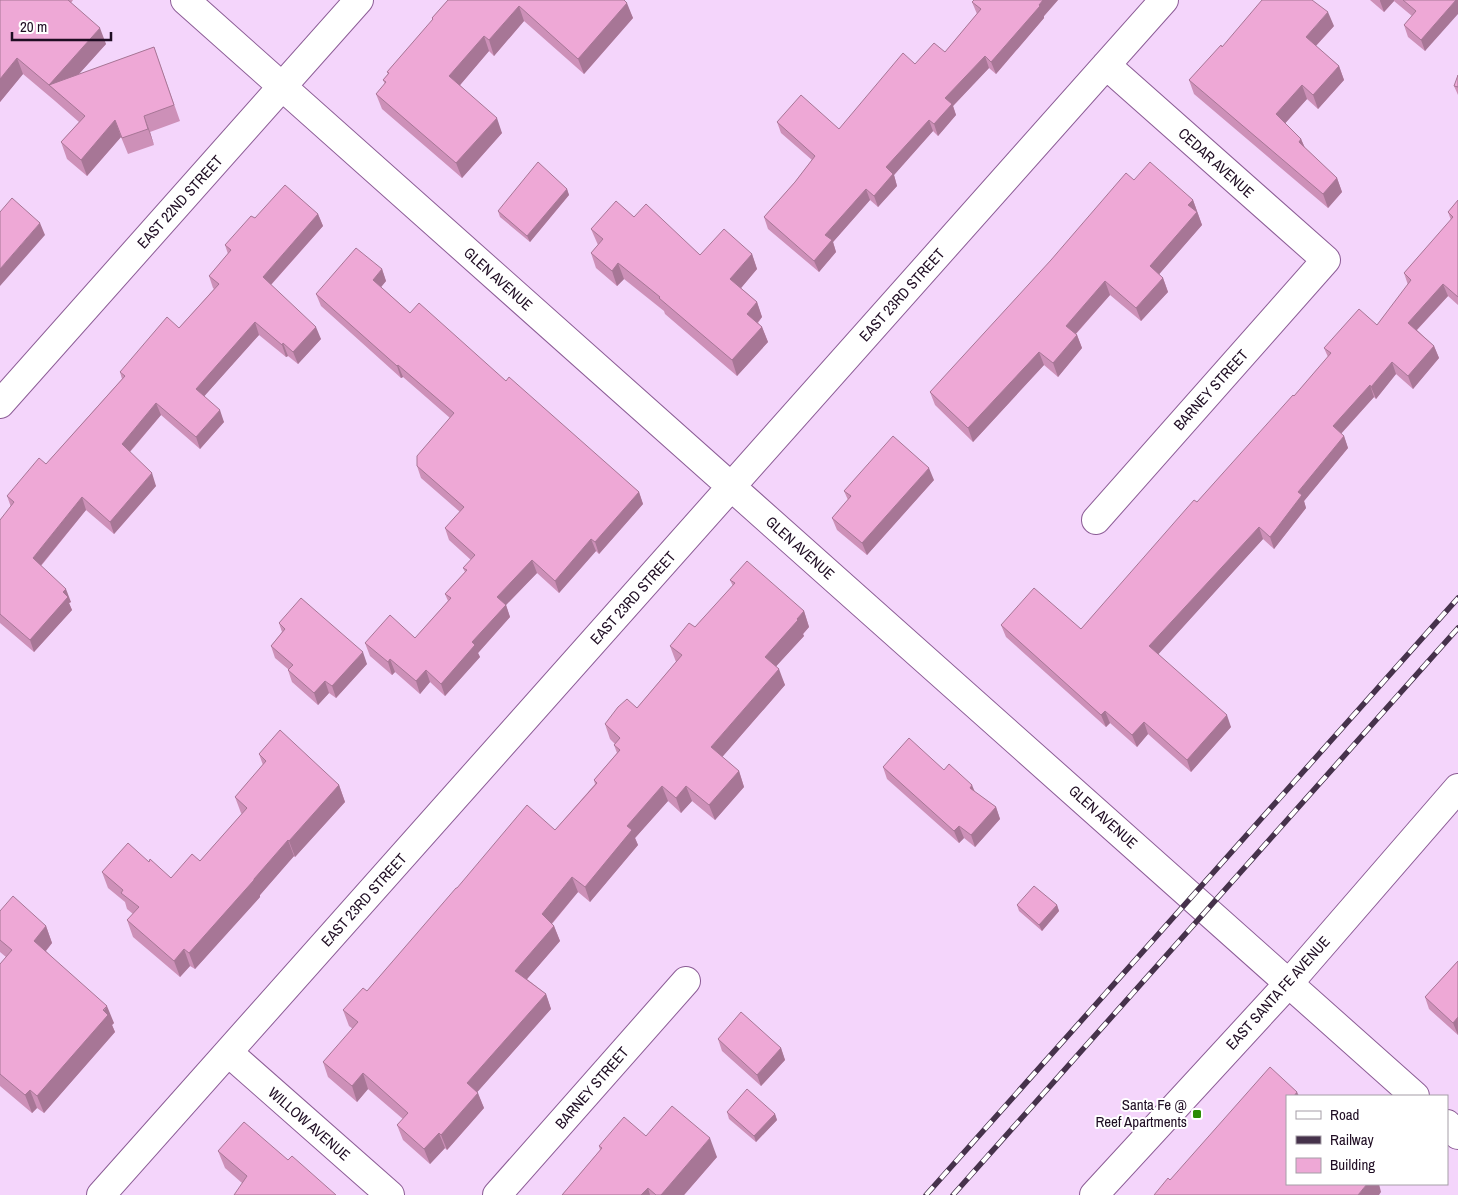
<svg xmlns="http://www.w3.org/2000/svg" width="1458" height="1195" font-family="'Archivo Narrow',sans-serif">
	<rect width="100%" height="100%" fill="#f4d5fb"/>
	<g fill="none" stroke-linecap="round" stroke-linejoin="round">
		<g stroke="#8c5d96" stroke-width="30">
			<path id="minor" d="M185 0 1415 1096
				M0 404 359 0
				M1096 520 1326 260 1106 65
				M229 1053 390 1195
				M1447 1124 1458 1135
				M101 1195 1164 0
				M497 1195 686 981"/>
		</g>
		<g stroke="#8c5d96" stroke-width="30">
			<path id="tertiary" d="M1094 1195 1289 983 1458 788"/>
		</g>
		<use href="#minor" stroke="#fff" stroke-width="28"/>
		<use href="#tertiary" stroke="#fff" stroke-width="28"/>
		<g stroke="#46324b" stroke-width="5.5">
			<path id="rail" d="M926 1195 1458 598
				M953 1195 1458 628"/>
		</g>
		<use href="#rail" stroke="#fff" stroke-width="4" stroke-dasharray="11" stroke-linecap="butt"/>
	</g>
	<path fill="#cd90b8" d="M0 0H73L71 3 106 44 78 75 154 47 180 121 150 132 154 145 128 154 121 137 87 176 67 159 61 142 79 122 55 101 23 74 0 102Z
		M448 0H624L633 18 584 74 524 21 494 56 489 51 460 85 502 133 462 178 382 109 376 94 385 84 383 80 388 74 387 72 433 20 432 18Z
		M974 0H1058L1044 16V18L996 74 989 68 953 106 956 115 938 136 933 131 894 175 897 186 878 207 870 200 833 242 836 252 819 272 768 229 764 217 795 182 812 160 781 133 777 122 839 129 915 64 945 52 977 14 972 2Z
		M1370 0H1458L1425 51 1408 37 1404 25 1412 16 1394 1 1384 12Z
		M1334 26 1316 46 1339 66 1344 80 1318 109 1307 99 1285 123 1301 139 1305 148 1337 178 1342 192 1328 208 1194 94 1189 80 1222 47Z
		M1458 75V95L1454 86Z
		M567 189 569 195 530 242 500 217 498 211Z
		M1193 200 1202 225 1159 274 1163 278 1168 292 1141 321 1110 295 1076 334 1077 335 1082 348 1058 377 1044 365 973 442 935 405 930 392Z
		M1458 200V305L1448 296 1417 330 1434 346 1439 358 1413 389 1396 374 1376 399 1374 397 1341 434 1344 436 1348 448 1304 501 1306 508 1274 549 1263 539 1158 654 1231 727 1191 772 1148 734 1137 747 1110 723 1106 727 1006 637 1001 625 1081 629 1294 396 1328 357 1324 348 1377 325 1408 285 1404 273 1451 220 1448 212Z
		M318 214 323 226 271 285 321 339 298 364 288 356 286 357 259 335 204 396 224 422 200 449 161 415 130 452 156 486 114 534 86 510 41 566 71 602 69 603 72 610 34 652 0 623V520L11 507 7 496 46 464 122 379 120 372 179 328 214 289 213 288 209 276 228 254 225 245 255 218Z
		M634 217 700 255 752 254 757 269 741 288 757 302 762 317 758 323 762 327 768 342 737 376 665 314 664 311 624 279 617 286 596 268 591 253 598 245 591 229Z
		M382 269 386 281 381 287 410 313 506 381 639 492 643 504 599 554 596 551 559 593 537 573 506 605 510 617 478 653 480 657 445 696 430 682 420 694 395 672 392 675 370 656 365 643 415 638 448 601 445 594 465 572 463 568 471 560 449 540 445 528 460 512 421 478 417 466 450 418 403 377 401 378 321 306 316 294Z
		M934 480 867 555 837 530 832 518 848 500 844 491Z
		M730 580 804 611 809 627 803 634 804 636 776 666 785 685 722 757 739 771 744 787 715 820 692 801 681 813 668 801 635 838 638 845 590 902 578 892 552 924 554 926 560 941 527 979 546 994 551 1009 477 1092 484 1108 447 1150 445 1148 430 1164 403 1140 397 1125 403 1119 368 1089 357 1102 328 1077 323 1062 353 1029 349 1026 343 1010 367 991 457 888 555 830 595 784 594 780 617 753 614 745 615 744 610 739 605 724 637 708 676 662 670 646 695 627 733 586Z
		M279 623 367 664 336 698 329 693 318 705 292 682 288 670V669L275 658 271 646 282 632Z
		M259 754 339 785 345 802 295 857 294 856 260 895V897L195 969 190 966 180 977 133 937 127 920 133 914 127 909 125 902 108 888 102 872 149 862 171 878 200 861 242 814 241 813 235 797 263 765Z
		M883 767 944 770 996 807 1000 819 975 847 964 838 959 843 887 779Z
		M1017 905H1057L1059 911 1042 931 1019 911Z
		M0 911 46 926 52 943 46 951 114 1023 112 1025 115 1032 44 1113 37 1108 32 1113 0 1086V964L6 957 0 952Z
		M1458 961V1035L1429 1009 1425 997Z
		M718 1039 781 1048 785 1060 761 1086 722 1051Z
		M727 1112 775 1114 777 1120 756 1142 729 1119Z
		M646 1136 717 1157 684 1195H562L600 1150 599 1146Z
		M218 1151 288 1160 242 1183 225 1168Z"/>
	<path fill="#a77696" d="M1043 0H1058L1044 16V18L996 74 991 62Z
		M1380 0H1394V1L1384 12 1380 1Z
		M1456 0H1458V14L1425 51 1421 40Z
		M627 3 633 18 584 74 578 59Z
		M519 6 524 21 494 56 489 40Z
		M1328 12 1334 26 1311 51 1306 37Z
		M100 28 106 44 60 95 49 85 55 101 49 85Z
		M484 36 489 51 455 91 449 76Z
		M985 56 989 68 953 106 956 115 938 136 934 124 945 98Z
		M17 58 23 74 0 102V79Z
		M1339 66 1344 80 1318 109 1313 95Z
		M1302 85 1307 99 1281 128 1276 114Z
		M144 116 150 132 154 145 148 129Z
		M497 118 502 133 462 178 456 163Z
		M115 120 121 137 87 176 81 160Z
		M929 120 933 131 894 175 897 186 878 207 874 196 886 167Z
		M1301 139 1307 153 1299 142Z
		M1337 178 1342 192 1328 208 1323 194Z
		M567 189 569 195 530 242 527 236Z
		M866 189 870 200 833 242 836 252 819 272 814 261 825 235Z
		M1193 200 1202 225 1155 279 1150 266 1188 205Z
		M318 214 323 226 267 289 263 277Z
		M40 223 45 235 0 286V269Z
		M752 254 757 269 736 294 730 279Z
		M618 263 624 279 617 286 612 271Z
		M382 269 386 281 377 292 373 280Z
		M1163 278 1168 292 1141 321 1136 308Z
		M1105 281 1110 295 1071 339 1066 326Z
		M1443 284 1448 296 1412 335 1408 323Z
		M757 302 762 317 752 329 747 314Z
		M255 322 259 335 200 401 196 389Z
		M316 327 321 339 298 364 293 352Z
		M762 327 768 342 737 376 732 360Z
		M1077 335 1082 348 1058 377 1053 363Z
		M283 343 288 356 286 357 282 345Z
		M1434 346 1439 358 1413 389 1408 376Z
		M1039 352 1044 365 973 442 968 428Z
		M1392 362 1396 374 1376 399 1371 387Z
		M398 365 403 377 401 378 397 366Z
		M1370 385 1374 397 1337 438 1333 426Z
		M156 403 161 415 126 456 122 444Z
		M220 410 224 422 200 449 196 437Z
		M1344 436 1348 448 1304 501 1306 508 1274 549 1270 537 1298 492Z
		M929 468 934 480 867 555 862 543Z
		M152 473 156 486 114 534 110 522Z
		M639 492 643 504 599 554 595 542Z
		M82 497 86 510 37 570 33 558Z
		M1259 527 1263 539 1154 659 1149 646Z
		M591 539 596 551 559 593 555 581Z
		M532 560 537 573 506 605 510 617 478 653 480 657 445 696 441 684 472 642 497 597Z
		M66 589 71 602 69 603 72 610 34 652 30 640 63 592Z
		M804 611 809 627 803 634 804 636 770 673 765 657Z
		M363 652 367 664 336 698 332 686Z
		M390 659 395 672 392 675 388 662Z
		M779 669 785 685 717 763 711 747Z
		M426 670 430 682 420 694 416 681Z
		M325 681 329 693 318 705 314 693Z
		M1105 711 1110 723 1106 727 1101 715Z
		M1227 715 1231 727 1191 772 1187 760Z
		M1144 722 1148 734 1137 747 1132 735Z
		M739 771 744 787 715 820 709 805Z
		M339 785 345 802 295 857 289 841Z
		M972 785 977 797 970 788Z
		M662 786 668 801 635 838 638 845 590 902 585 887 627 826Z
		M686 786 692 801 681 813 676 798Z
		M996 807 1000 819 975 847 971 835Z
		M959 826 964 838 959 843 954 831Z
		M288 840 294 856 260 895V897L195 969 189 953Z
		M572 877 578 892 547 929 542 914Z
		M1057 905 1059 911 1042 931 1039 925Z
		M46 926 52 943 40 958 34 941Z
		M554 926 560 941 521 986 515 971Z
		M184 949 190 966 180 977 174 961Z
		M546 994 551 1009 472 1098 467 1083Z
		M107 1006 114 1023 112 1025 115 1032 44 1113 37 1096Z
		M1458 1017V1035L1453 1023Z
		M781 1048 785 1060 761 1086 757 1075Z
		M363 1073 368 1089 357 1102 352 1086Z
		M30 1090 37 1108 32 1113 25 1095Z
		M1297 1092 1299 1096H1294Z
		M478 1093 484 1108 447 1150 441 1135Z
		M775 1114 777 1120 756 1142 754 1136Z
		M439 1133 445 1148 430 1164 424 1149Z
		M710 1138 717 1157 684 1195H661Z
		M1367 1184H1379L1381 1192 1379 1195H1358Z
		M648 1188 650 1195H641Z"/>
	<path fill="#eea8d6" stroke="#a77696" d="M0 0H68L100 28 49 85 17 58 0 79Z
		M448 0H624L627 3 578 59 519 6 489 40 484 36 449 76 497 118 456 163 376 94 386 82 383 80 389 73 387 72 433 19 432 18Z
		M974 0H1043L1039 5 1040 6 991 62 985 56 945 98 952 104 934 124 929 120 886 167 893 174 874 196 866 189 825 235 832 240 814 261 764 217 795 182 815 156 777 122 801 95 839 129 903 53 915 64 934 43 945 52 981 9 972 2Z
		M1262 0H1312L1328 12 1306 37 1339 66 1313 95 1302 85 1276 114 1301 139 1299 142 1337 178 1323 194 1189 80 1221 45 1222 47Z
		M1403 0H1456L1421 40 1404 25 1416 11Z
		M154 47 174 105 144 116 148 129 122 138 115 120 81 160 61 142 85 116 49 85Z
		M1458 75V87L1454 86Z
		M538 162 567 189 527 236 498 211Z
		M1150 162 1193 200 1188 205 1197 212 1150 266 1163 278 1136 308 1105 281 1066 326 1077 335 1053 363 1039 352 968 428 930 392 1051 260 1126 173 1134 180Z
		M285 185 318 214 263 277 316 327 293 352 283 343 282 345 255 322 196 389 220 410 196 437 156 403 122 444 152 473 110 522 82 497 33 558 66 589 63 592 68 597 30 640 0 614V520L14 502 7 496 39 458 46 464 125 376 120 372 167 317 179 328 219 284 209 276 231 250 225 245 251 216 255 218Z
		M12 198 40 223 0 269V212Z
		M1458 200V297L1443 284 1408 323 1434 346 1408 376 1392 362 1371 387 1370 385 1333 426 1344 436 1298 492 1302 495 1270 537 1259 527 1149 646 1227 715 1187 760 1144 722 1132 735 1105 711 1101 715 1001 625 1034 588 1081 629 1194 500 1197 502 1293 395 1294 396 1331 353 1324 348 1359 309 1377 325 1411 280 1404 273 1453 217 1448 212Z
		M616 201 634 217 646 204 700 255 724 229 752 254 730 279 757 302 747 314 762 327 732 360 659 298 660 297 618 263 612 271 591 253 603 239 591 229Z
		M356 248 382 269 373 280 410 313 419 303 506 381 509 377 639 492 595 542 591 539 555 581 532 560 497 597 506 605 472 642 475 645 441 684 426 670 416 681 390 659 388 662 365 643 390 615 415 638 451 598 445 594 467 570 463 568 475 555 445 528 464 507 417 466V456L454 413 398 365 397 366 316 294Z
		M893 436 929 468 862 543 832 518 851 496 844 491Z
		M747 561 804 611 797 619 798 620 765 657 779 669 711 747 739 771 709 805 686 786 676 798 662 786 627 826 632 830 585 887 572 877 542 914 554 926 515 971 546 994 467 1083 478 1093 441 1135 439 1133 424 1149 397 1125 408 1113 363 1073 352 1086 323 1062 358 1022 343 1010 363 988 367 991 456 888H457L527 805 555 830 597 783 594 780 620 750 614 745 620 738 605 724 618 707 627 699 637 708 682 655 670 646 689 623 695 627 735 583 730 580Z
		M301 598 363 652 332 686 325 681 314 693 288 670 293 665 271 646 285 629 279 623Z
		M280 730 339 785 289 841 288 840 254 879V880L189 953 184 949 174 961 127 920 139 907 121 893 123 890 102 872 128 843 149 862 150 859 171 878 192 854 200 861 247 808 235 797 266 761 259 754Z
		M909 738 944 770 949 764 972 785 970 788 996 807 971 835 959 826 954 831 883 767Z
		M1034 886 1057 905 1039 925 1017 905Z
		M13 896 46 926 34 941 107 1006 103 1010 108 1015 37 1096 30 1090 25 1095 0 1074V964L12 950 0 940V911Z
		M1458 961V1017L1453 1023 1425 997Z
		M741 1012 781 1048 757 1075 718 1039Z
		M1270 1067 1297 1092 1294 1096H1287V1184H1367L1358 1195H1154L1168 1178 1170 1180Z
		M747 1089 775 1114 754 1136 727 1112Z
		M672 1106 710 1138 661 1195H656L648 1188 641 1195H562L602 1148 599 1146 624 1117 646 1136Z
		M244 1122 288 1160 292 1156 336 1195H234L247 1176 218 1151Z"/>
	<rect fill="#2a8d04" stroke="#fff" stroke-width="2" x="1192" y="1109" width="10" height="10" rx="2.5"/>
	<g text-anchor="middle" stroke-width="4" stroke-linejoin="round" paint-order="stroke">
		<g font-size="15" fill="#1f0d23" stroke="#fff">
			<text transform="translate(1216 163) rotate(42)" y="5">CEDAR AVENUE</text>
			<text transform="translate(180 202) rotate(-48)" y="5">EAST 22ND STREET</text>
			<text transform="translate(498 279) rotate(42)" y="5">GLEN AVENUE</text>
			<text transform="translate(902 295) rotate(-48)" y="5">EAST 23RD STREET</text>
			<text transform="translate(1211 390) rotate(-48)" y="5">BARNEY STREET</text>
			<text transform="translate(800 548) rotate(42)" y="5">GLEN AVENUE</text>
			<text transform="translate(633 598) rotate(-48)" y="5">EAST 23RD STREET</text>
			<text transform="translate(1103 817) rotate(42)" y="5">GLEN AVENUE</text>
			<text transform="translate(364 900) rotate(-48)" y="5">EAST 23RD STREET</text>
			<text transform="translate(1278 993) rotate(-48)" y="5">EAST SANTA FE AVENUE</text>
			<text transform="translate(592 1088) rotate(-49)" y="5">BARNEY STREET</text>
			<text transform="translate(309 1124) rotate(41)" y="5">WILLOW AVENUE</text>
		</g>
		<g font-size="15" fill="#1f0d23" stroke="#fff" text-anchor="end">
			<text x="1187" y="1110">Santa Fe @<tspan x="1187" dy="17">Reef Apartments</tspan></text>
		</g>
	</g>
	<rect x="1286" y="1095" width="162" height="90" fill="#ffffff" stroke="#a59ea7"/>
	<rect x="1296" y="1111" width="25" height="8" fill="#ffffff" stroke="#a59ea7"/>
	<text x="1330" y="1120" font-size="15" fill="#1f0d23">Road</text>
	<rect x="1296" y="1136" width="25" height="8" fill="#46324b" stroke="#a59ea7"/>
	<text x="1330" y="1145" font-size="15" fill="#1f0d23">Railway</text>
	<rect x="1296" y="1158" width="25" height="15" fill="#eea8d6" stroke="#a59ea7"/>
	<text x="1330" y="1170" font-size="15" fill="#1f0d23">Building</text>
	<path d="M12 32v8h99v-8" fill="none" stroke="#1f0d23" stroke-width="2.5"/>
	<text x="20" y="32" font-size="15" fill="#1f0d23" stroke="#ffffff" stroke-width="4" paint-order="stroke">20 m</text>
</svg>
